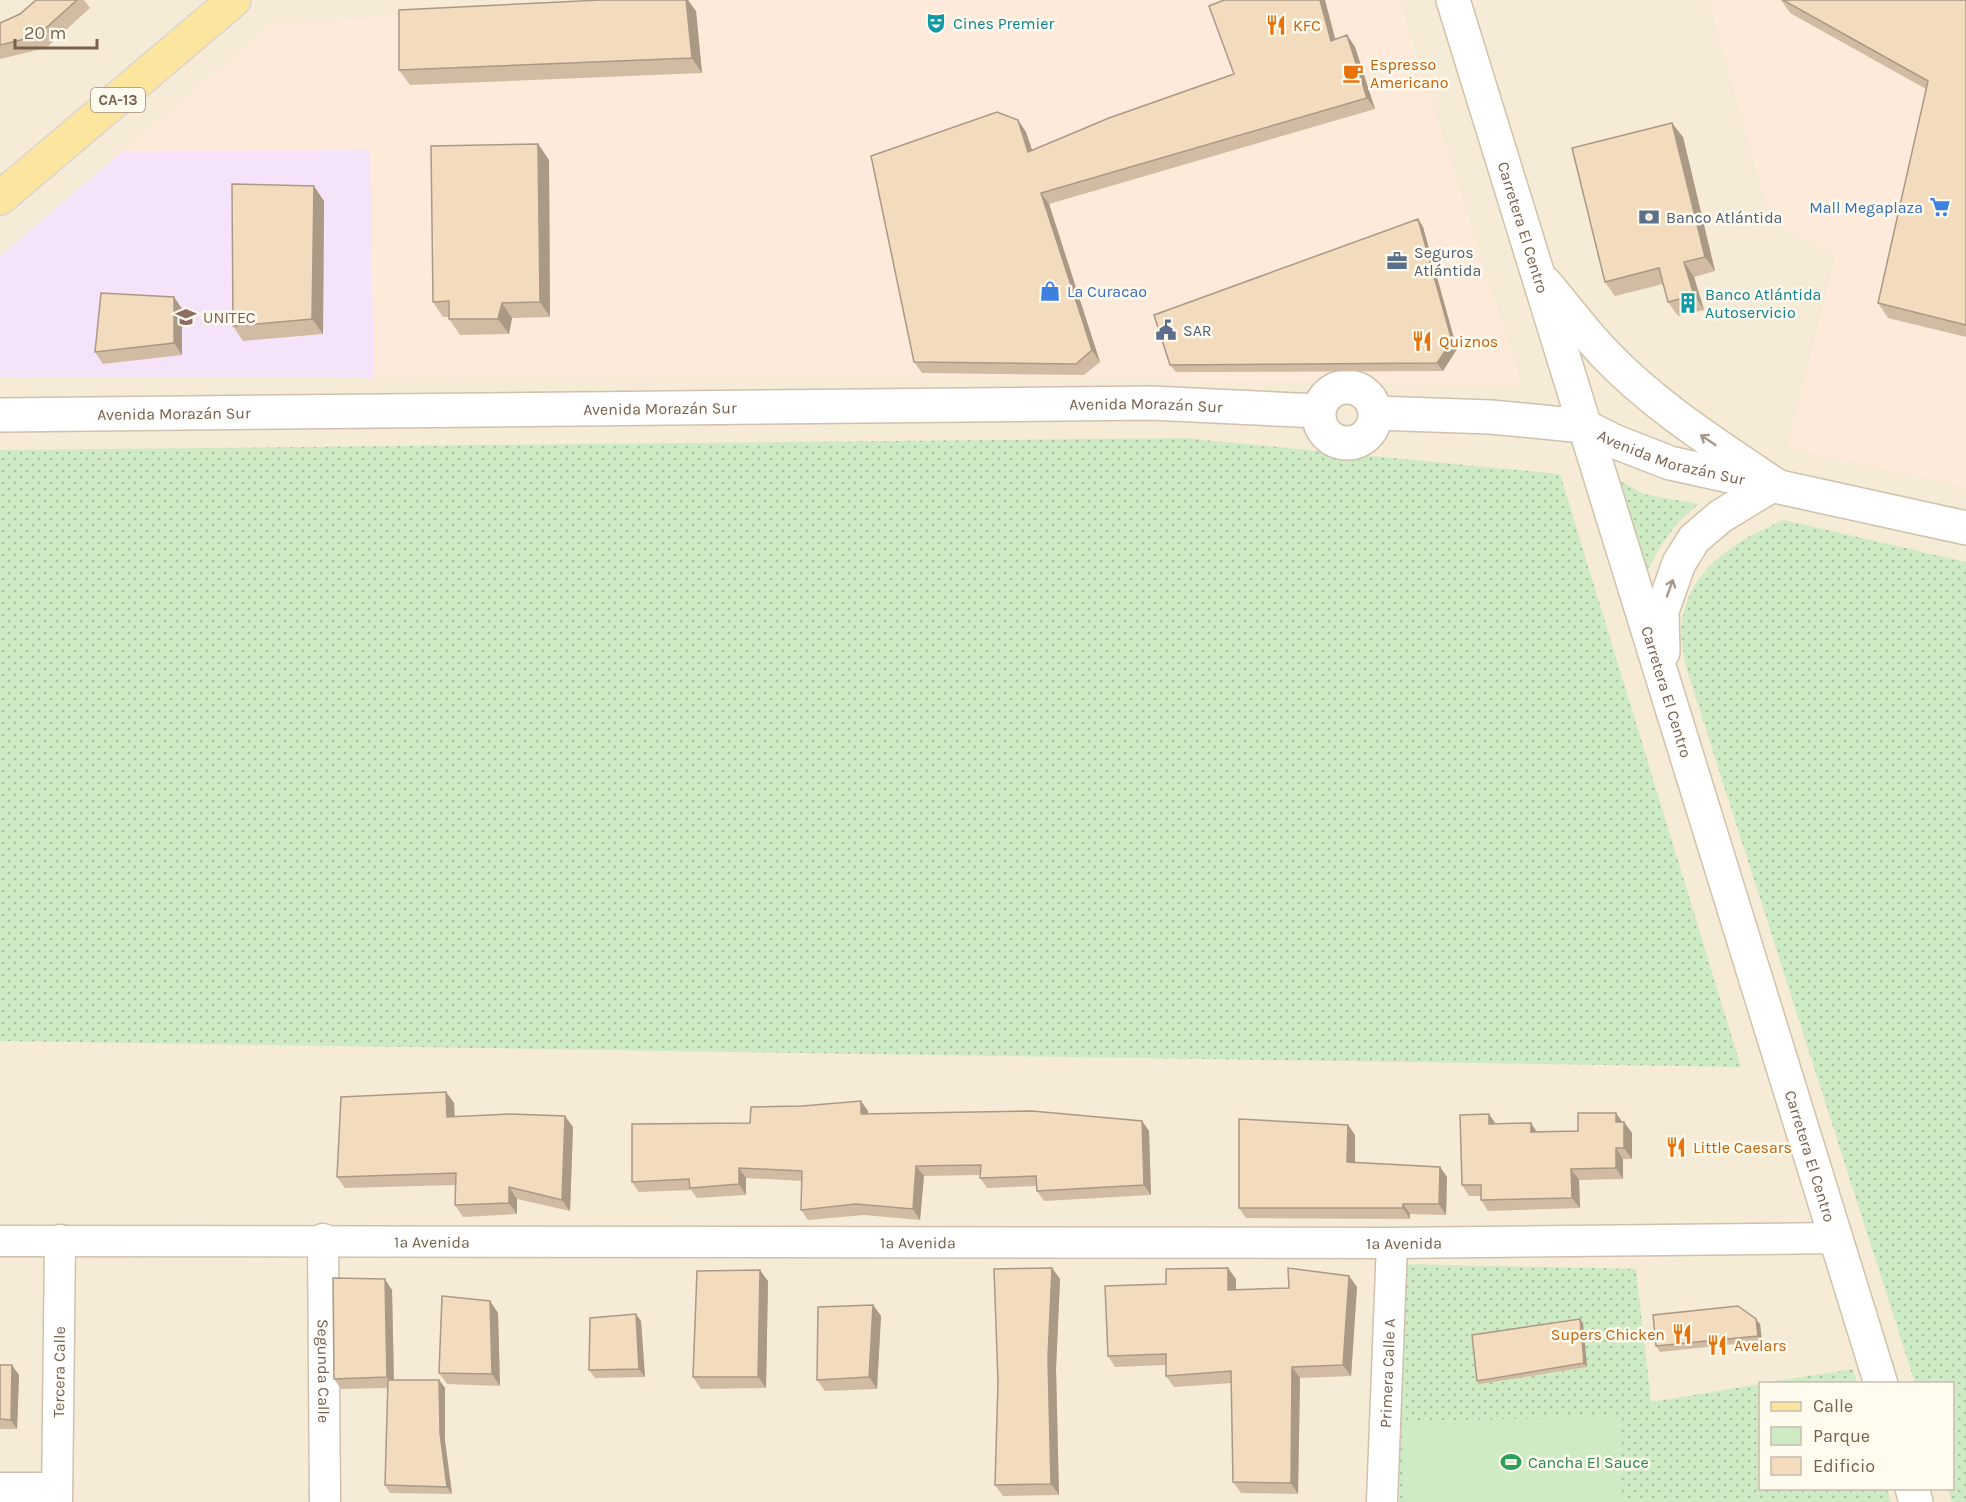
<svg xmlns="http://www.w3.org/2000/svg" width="1966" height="1502" font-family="Karla,sans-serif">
	<defs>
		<pattern id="green-dots" width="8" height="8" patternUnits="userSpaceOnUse" patternTransform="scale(1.5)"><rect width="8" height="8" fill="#cfebc5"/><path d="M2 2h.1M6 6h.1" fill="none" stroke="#adc2a2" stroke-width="1.8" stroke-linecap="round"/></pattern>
	</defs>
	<rect width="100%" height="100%" fill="#fdf8e8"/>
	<path fill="#f5ebd6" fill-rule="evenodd" d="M0 0H1966V1502H0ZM1760 1384H1952V1488H1760Z"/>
	<path fill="#fdeadb" d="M570 0H1399L1522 386 909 376 0 377V256L271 25Z
		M1709 0H1966V488L1787 448 1836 256 1785 230 1766 204Z"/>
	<path fill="#f5e4f9" d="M370 150 374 377H0V256L123 151Z"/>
	<path fill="url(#green-dots)" d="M1184 438 1560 474 1741 1067 0 1041V450Z
		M1617 479 1643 494 1699 504C1675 522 1660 544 1648 570Z
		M1784 520 1966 562V1502H1952L1948 1489 1952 1488V1384L1915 1383 1685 664C1684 654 1681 642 1681 632 1685 570 1733 542 1784 520Z
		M1404 1264 1636 1269 1651 1402 1760 1384V1488L1887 1489 1891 1502H1399Z
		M1853 1369 1857 1383H1763Z"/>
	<path fill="#cfebc5" d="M1619 1417 1620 1502H1403L1402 1421Z"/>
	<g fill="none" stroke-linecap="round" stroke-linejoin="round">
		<g stroke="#cfc1ad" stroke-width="33">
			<g id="minor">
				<path id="s1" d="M323 1239 325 1502"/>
				<path id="s2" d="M0 1241 1392 1243 1837 1238"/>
				<path d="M0 1488H57"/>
				<path id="s3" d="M57 1502 60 1240"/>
				<path id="s4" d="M1382 1502 1392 1243"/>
			</g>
		</g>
		<g stroke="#cfc1ad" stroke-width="36">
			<g id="tertiary">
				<circle cx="1347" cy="415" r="28"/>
				<path id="s5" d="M1375 413 1491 417 1584 426 1616 442 1670 463 1966 528"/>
				<path id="s6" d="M0 415 1151 403 1318 411"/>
			</g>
		</g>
		<g stroke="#d2c2aa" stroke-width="36">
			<g id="secondary">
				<path id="s7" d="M1453 0 1881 1384"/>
				<path d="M1545 283C1565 306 1583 331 1604 353 1653 405 1715 444 1774 484L1721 516 1694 539 1679 563 1662 611 1663 652"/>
				<path d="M1912 1488 1916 1502"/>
			</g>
		</g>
		<g stroke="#dcd6d0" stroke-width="36">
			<path id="primary" d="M0 198 234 0"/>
		</g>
		<use href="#minor" stroke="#fff" stroke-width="30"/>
		<use href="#tertiary" stroke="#fff" stroke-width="33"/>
		<use href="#secondary" stroke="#fff" stroke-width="33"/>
		<use href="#primary" stroke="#fce69f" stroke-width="33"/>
	</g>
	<path fill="#d1bca3" d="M36 0H84L90 8 46 48 0 59V23L20 14Z
		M1781 0H1966V337L1888 318 1878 303 1926 89 1790 13Z
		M696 11 702 73 410 85 399 70Z
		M1347 35 1355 47 1375 109 1049 204 1100 362 1084 375 922 373 914 362 1018 120 1026 132 1032 151Z
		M1683 137 1715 271 1694 277 1704 310 1678 316 1668 302 1663 284 1615 296 1605 282Z
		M538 144 549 160 550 317 512 318 509 334 460 335 449 319V317H443L433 302Z
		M324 201 323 334 243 341 233 326Z
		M1418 219 1423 227 1457 349 1443 371 1176 372 1170 365Z
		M174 297 182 309V355L103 364 95 352Z
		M446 1092 454 1103 455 1117 573 1127 570 1211 517 1199V1214L463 1217 455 1205 456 1185 345 1188 337 1177Z
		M868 1111V1113L1142 1121 1149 1131 1151 1195 1044 1201 1037 1191V1186L987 1188 980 1178V1175L924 1176 920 1220 864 1215 808 1220 801 1210 802 1181 746 1178V1195L697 1198 691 1190 639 1192 632 1182 750 1123Z
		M1616 1113 1622 1122 1632 1133V1159H1623V1179L1579 1180 1580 1208 1488 1211 1481 1200V1196H1469L1462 1185 1489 1114 1496 1124 1531 1123 1537 1132 1578 1131Z
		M1348 1125 1355 1135V1162L1440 1167 1447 1177 1446 1215 1410 1214V1219L1246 1218 1239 1208Z
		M1052 1268 1060 1279 1056 1369 1059 1495 1003 1496 995 1485Z
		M1349 1276 1357 1287 1351 1376 1300 1378 1298 1494 1241 1493 1233 1482 1232 1383 1174 1387 1166 1376V1365L1115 1367 1108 1356 1166 1284 1236 1279V1290L1289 1288Z
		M768 1281 766 1388 701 1389 693 1377Z
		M392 1290 394 1380H439L445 1388V1441L452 1494 390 1493 385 1485 388 1388 341 1389 334 1379Z
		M490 1301 498 1313 500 1386 447 1384 439 1373Z
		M873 1305 881 1316 877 1389 825 1391 817 1380Z
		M641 1321 645 1377 595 1378 589 1370Z
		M1583 1323 1587 1367 1480 1384 1477 1381Z
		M1760 1324 1762 1341 1660 1352 1656 1346Z
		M0 1365 19 1375 17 1429H0Z"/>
	<path fill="#aa9985" d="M686 0H688L696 11 702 73 692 58Z
		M1320 0H1325L1339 53 1331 41Z
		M1347 35 1355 47 1375 109 1367 98Z
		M1018 120 1026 132 1037 164 1028 152Z
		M1672 123 1683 137 1715 271 1705 257Z
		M538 144 549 160 550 317 540 302Z
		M314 186 324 201 323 334 312 319Z
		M1041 193 1049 204 1100 362 1092 350Z
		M1418 219 1423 227 1457 349 1443 371 1437 363Z
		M1684 262 1694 277 1704 310 1694 295Z
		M174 297 182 309V355L174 343Z
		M502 303 512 318 509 334 498 319Z
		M446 1092 454 1103 455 1129 447 1117Z
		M861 1101 868 1111V1124L861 1114Z
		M1616 1113 1623 1123 1616 1122Z
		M1489 1114 1496 1125 1489 1124Z
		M565 1116 573 1127 570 1211 562 1200Z
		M1142 1121 1149 1131 1151 1195 1144 1185Z
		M1624 1122 1632 1133V1159L1624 1148Z
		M1531 1123 1538 1134 1531 1132Z
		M1348 1125 1355 1135V1172L1347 1162Z
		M1616 1148 1623 1159V1179L1616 1168Z
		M916 1166 924 1176 920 1220 913 1209Z
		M1440 1167 1447 1177 1446 1215 1439 1204Z
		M739 1168 746 1178V1195L739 1184Z
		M1571 1169 1579 1180 1580 1208 1572 1198Z
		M509 1187 517 1199V1214L509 1203Z
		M1403 1204 1410 1214V1219L1403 1208Z
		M1052 1268 1060 1279 1056 1369 1059 1495 1051 1484 1048 1358Z
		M1228 1268 1236 1279V1301L1228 1290Z
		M760 1270 768 1281 766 1388 758 1377Z
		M1349 1276 1357 1287 1351 1376 1343 1365Z
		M385 1279 392 1290 394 1388 387 1377Z
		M490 1301 498 1313 500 1386 492 1374Z
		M873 1305 881 1316 877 1389 869 1377Z
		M636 1314 641 1321 645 1377 639 1369Z
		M1580 1319 1583 1323 1587 1367 1584 1363Z
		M1756 1319 1760 1324 1762 1341 1758 1336Z
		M12 1365 19 1375 17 1429 11 1420Z
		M1292 1367 1300 1378 1298 1494 1291 1483Z
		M439 1380 445 1388V1441L452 1494 447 1487 440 1433Z"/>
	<path fill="#f3dbbe" stroke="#aa9985" stroke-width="1.5" d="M36 0H77L37 36 0 45V23L20 14Z
		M601 0H686L692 58 399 70V10Z
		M1224 0H1320L1331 41 1347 35 1367 98 1041 193 1092 350 1076 364 914 362 871 156 997 112 1018 120 1028 152 1109 118 1234 74 1209 6Z
		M1783 0H1966V325L1878 303 1928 81Z
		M1672 123 1705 257 1684 262 1694 295 1668 302 1659 268 1605 282 1572 148Z
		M538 144 540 302 502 303 498 319H449V301L433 302 431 146Z
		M232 184 314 186 312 319 233 326Z
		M1418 219 1452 341 1437 363 1170 365 1154 315Z
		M101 293 174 297V343L95 352Z
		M446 1092 447 1117 510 1114 565 1116 562 1200 509 1187V1203L455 1205 456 1173 337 1177 341 1097Z
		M861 1101V1114L1032 1111 1142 1121 1144 1185 1037 1191 1036 1176 980 1178 981 1165 916 1166 913 1209 856 1204 801 1210 802 1171 739 1168V1184L690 1188 689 1179 632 1182V1124L750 1123 751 1107 802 1106Z
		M1578 1113H1616V1122H1624V1148H1616V1168L1571 1169 1572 1198 1481 1200V1185H1462L1460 1115 1489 1114V1124L1531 1123V1132L1578 1131Z
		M1239 1119 1348 1125 1347 1162 1440 1167 1439 1204H1403V1208H1239Z
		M1052 1268 1048 1358 1051 1484 995 1485 998 1382 994 1269Z
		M1228 1268V1290L1289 1288 1288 1268 1349 1276 1343 1365 1292 1367 1291 1483 1233 1482 1231 1371 1166 1376V1354L1108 1356 1105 1286 1166 1284V1269Z
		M760 1270 758 1377H693L697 1271Z
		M333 1278 385 1279 387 1377 334 1379Z
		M442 1296 490 1301 492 1374 439 1373Z
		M873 1305 869 1377 817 1380 818 1307Z
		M1738 1306 1756 1319 1758 1336 1656 1346 1653 1315Z
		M636 1314 639 1369 589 1370 590 1318Z
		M1580 1319 1584 1363 1477 1381 1472 1335Z
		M0 1365H12L11 1420 0 1419Z
		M388 1380H439L440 1433 447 1487 385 1485Z"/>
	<defs><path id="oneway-shaft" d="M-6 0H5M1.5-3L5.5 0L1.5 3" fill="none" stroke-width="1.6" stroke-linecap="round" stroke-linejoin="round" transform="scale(1.5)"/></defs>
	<g stroke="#a7988a">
		<use href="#oneway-shaft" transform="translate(1708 440) rotate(-146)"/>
		<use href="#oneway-shaft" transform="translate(1670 588) rotate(-70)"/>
	</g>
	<defs>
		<g id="theatre-bare" transform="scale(1.62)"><path d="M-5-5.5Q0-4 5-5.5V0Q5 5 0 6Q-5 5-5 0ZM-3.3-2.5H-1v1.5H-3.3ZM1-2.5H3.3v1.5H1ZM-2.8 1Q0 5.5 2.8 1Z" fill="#0f9aa8" stroke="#fffbee" stroke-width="2.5" paint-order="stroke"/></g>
		<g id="restaurant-bare" transform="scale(1.62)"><path d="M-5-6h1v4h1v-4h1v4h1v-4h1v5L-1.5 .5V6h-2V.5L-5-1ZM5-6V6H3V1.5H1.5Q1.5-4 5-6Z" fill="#e8710a" stroke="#fffbee" stroke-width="2.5" paint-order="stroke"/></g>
		<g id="cafe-bare" transform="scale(1.62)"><path d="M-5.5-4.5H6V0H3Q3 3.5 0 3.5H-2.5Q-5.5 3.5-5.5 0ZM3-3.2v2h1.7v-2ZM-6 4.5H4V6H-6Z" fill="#e8710a" stroke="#fffbee" stroke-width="2.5" paint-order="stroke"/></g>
		<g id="supermarket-bare" transform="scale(1.62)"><path d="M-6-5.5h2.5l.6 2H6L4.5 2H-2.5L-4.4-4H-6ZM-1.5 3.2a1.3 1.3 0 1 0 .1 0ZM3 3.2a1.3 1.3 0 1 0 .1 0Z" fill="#3f7fe0" stroke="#fffbee" stroke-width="2.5" paint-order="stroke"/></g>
		<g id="bank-bare" transform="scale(1.62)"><path d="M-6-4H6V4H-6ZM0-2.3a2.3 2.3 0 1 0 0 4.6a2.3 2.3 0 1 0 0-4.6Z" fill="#5c6f8a" stroke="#fffbee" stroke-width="2.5" paint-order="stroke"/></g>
		<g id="office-bare" transform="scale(1.62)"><path d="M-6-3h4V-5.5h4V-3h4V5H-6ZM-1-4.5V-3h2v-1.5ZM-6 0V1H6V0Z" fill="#5c6f8a" stroke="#fffbee" stroke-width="2.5" paint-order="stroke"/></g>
		<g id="shop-bare" transform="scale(1.62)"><path d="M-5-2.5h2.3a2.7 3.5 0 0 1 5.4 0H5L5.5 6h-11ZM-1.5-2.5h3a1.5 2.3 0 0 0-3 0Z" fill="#3f7fe0" stroke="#fffbee" stroke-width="2.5" paint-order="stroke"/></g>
		<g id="building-bare" transform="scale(1.62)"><path d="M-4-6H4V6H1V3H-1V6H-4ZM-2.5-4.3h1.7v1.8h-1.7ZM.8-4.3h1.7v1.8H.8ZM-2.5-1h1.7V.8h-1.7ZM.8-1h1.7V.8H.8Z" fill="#0f9aa8" stroke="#fffbee" stroke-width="2.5" paint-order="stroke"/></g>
		<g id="university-bare" transform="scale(1.62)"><path d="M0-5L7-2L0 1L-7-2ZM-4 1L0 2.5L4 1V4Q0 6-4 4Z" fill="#8d6e63" stroke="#fffbee" stroke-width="2.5" paint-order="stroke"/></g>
		<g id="civic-bare" transform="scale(1.62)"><path d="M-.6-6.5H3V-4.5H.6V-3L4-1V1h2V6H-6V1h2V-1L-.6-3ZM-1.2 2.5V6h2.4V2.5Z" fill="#5c6f8a" stroke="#fffbee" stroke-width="2.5" paint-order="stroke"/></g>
		<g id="stadium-bare" transform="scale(1.62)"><path d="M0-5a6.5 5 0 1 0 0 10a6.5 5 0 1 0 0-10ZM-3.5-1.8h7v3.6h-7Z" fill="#2e9e5b" stroke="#fffbee" stroke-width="2.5" paint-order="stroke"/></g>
	</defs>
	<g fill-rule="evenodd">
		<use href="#theatre-bare" x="936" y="23"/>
		<use href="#restaurant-bare" x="1276" y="25"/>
		<use href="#cafe-bare" x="1353" y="73"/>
		<use href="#supermarket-bare" x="1940" y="207"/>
		<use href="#bank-bare" x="1649" y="217"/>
		<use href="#office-bare" x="1397" y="261"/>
		<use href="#shop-bare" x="1050" y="291"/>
		<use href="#building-bare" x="1688" y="303"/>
		<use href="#university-bare" x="186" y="317"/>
		<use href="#civic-bare" x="1166" y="330"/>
		<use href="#restaurant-bare" x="1422" y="341"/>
		<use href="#restaurant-bare" x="1676" y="1147"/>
		<use href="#restaurant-bare" x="1682" y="1334"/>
		<use href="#restaurant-bare" x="1717" y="1345"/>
		<use href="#stadium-bare" x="1511" y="1462"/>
	</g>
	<g text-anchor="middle" stroke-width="5" stroke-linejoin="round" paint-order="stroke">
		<rect fill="#fffbee" stroke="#a08f7c" stroke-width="1.5" x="91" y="88" width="54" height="24" rx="4.5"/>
		<g font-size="15" font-weight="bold" fill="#78614b">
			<text x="118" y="105">CA-13</text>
		</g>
		<g font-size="16" fill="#0d838f" stroke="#fffbee" text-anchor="start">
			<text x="953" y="29">Cines Premier</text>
			<text x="1705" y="300">Banco Atlántida<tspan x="1705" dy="18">Autoservicio</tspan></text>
		</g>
		<g font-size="16" fill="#c56008" stroke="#fffbee" text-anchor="start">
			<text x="1293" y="31">KFC</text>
			<text x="1370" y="70">Espresso<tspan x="1370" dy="18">Americano</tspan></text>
			<text x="1439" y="347">Quiznos</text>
			<text x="1693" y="1153">Little Caesars</text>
			<text x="1665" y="1340" text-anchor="end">Supers Chicken</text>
			<text x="1734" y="1351">Avelars</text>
		</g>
		<g font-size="16" fill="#366cbe" stroke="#fffbee" text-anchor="end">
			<text x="1923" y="213">Mall Megaplaza</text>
			<text x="1067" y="297" text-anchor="start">La Curacao</text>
		</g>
		<g font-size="16" fill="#4e5e75" stroke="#fffbee" text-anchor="start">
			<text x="1666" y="223">Banco Atlántida</text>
			<text x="1414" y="258">Seguros<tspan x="1414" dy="18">Atlántida</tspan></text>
			<text x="1183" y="336">SAR</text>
		</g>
		<g font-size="16" fill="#78614b" stroke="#fffbee">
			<text dy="6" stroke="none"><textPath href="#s7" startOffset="238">Carretera El Centro</textPath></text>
			<text dy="6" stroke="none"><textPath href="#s6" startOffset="1146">Avenida Morazán Sur</textPath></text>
			<text dy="6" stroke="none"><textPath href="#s6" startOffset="660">Avenida Morazán Sur</textPath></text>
			<text dy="6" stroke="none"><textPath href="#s6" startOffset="174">Avenida Morazán Sur</textPath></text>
			<text dy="6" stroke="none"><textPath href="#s5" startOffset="303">Avenida Morazán Sur</textPath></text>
			<text dy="6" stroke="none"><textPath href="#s7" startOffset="724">Carretera El Centro</textPath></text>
			<text dy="6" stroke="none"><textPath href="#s7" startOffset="1210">Carretera El Centro</textPath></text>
			<text dy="6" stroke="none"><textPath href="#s2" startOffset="432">1a Avenida</textPath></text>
			<text dy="6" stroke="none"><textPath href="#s2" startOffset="918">1a Avenida</textPath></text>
			<text dy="6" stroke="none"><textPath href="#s2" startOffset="1404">1a Avenida</textPath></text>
			<text dy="6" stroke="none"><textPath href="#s3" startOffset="130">Tercera Calle</textPath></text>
			<text dy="6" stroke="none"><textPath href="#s1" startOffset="132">Segunda Calle</textPath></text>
			<text dy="6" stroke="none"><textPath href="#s4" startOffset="129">Primera Calle A</textPath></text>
		</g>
		<g font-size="16" fill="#785e54" stroke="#fffbee" text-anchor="start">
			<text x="203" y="323">UNITEC</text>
		</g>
		<g font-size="16" fill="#27864d" stroke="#fffbee" text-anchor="start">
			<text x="1528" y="1468">Cancha El Sauce</text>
		</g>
	</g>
	<rect x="1759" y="1382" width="195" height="108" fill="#fffbee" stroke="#c9bdad" stroke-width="1.5"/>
	<rect x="1771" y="1402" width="30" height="9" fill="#fce69f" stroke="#c9bdad" stroke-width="1.5"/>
	<text x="1813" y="1412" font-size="18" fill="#78614b">Calle</text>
	<rect x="1771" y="1427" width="30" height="18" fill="#cfebc5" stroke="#c9bdad" stroke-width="1.5"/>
	<text x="1813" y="1442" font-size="18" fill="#78614b">Parque</text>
	<rect x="1771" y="1457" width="30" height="18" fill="#f3dbbe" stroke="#c9bdad" stroke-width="1.5"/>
	<text x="1813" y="1472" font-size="18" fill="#78614b">Edificio</text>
	<path d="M15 39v9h82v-9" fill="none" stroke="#78614b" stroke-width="3"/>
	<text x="24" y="39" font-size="18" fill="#78614b" stroke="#fffbee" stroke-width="4.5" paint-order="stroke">20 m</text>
</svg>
